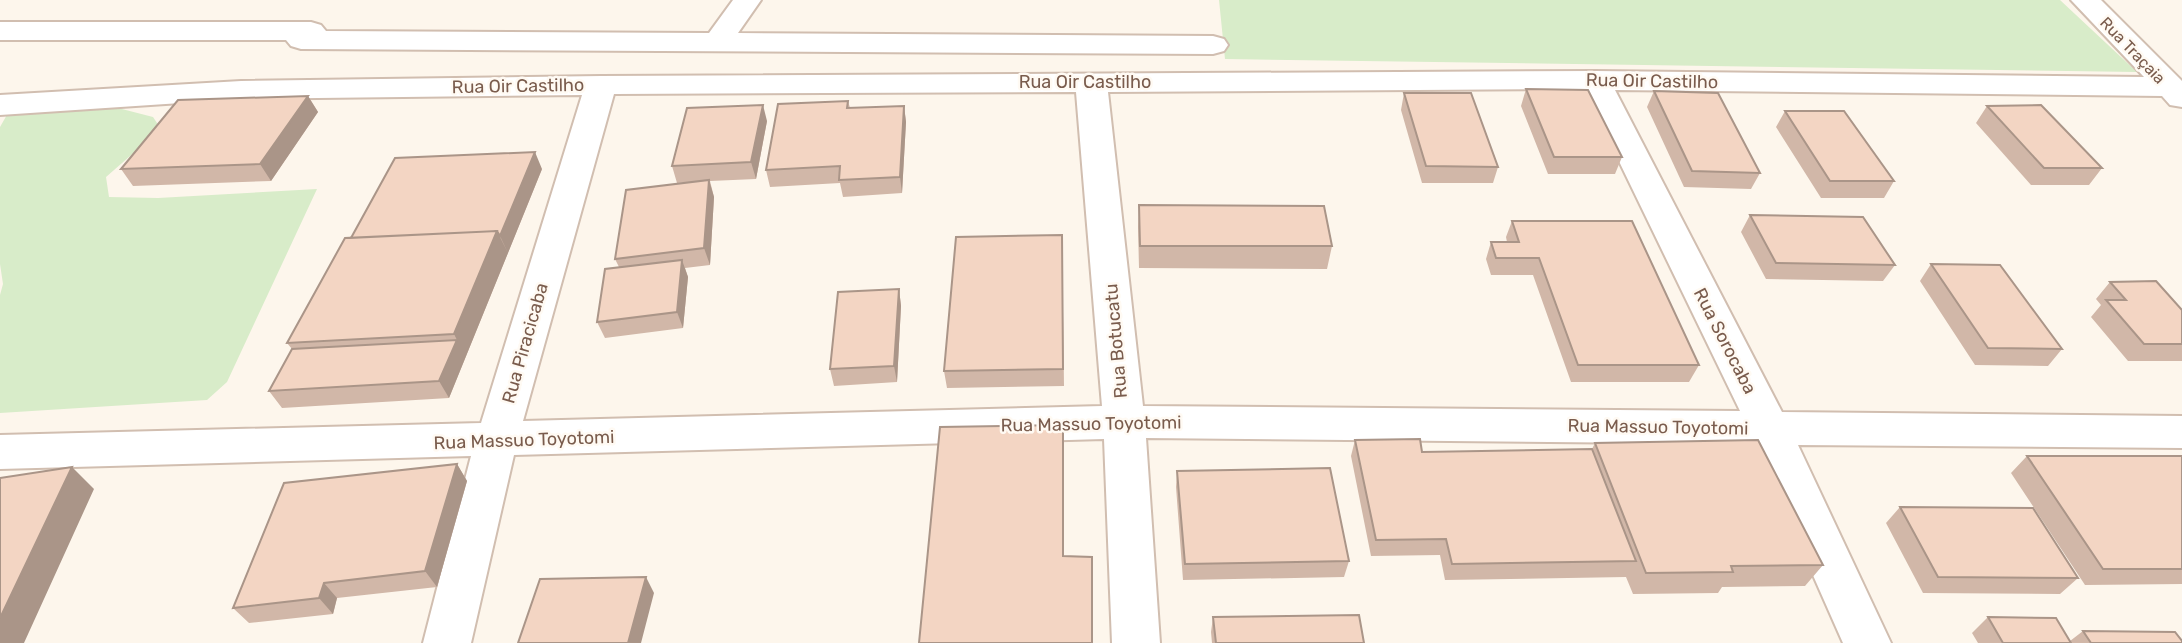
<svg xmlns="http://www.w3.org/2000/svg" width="2182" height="643" font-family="Rubik,sans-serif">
	<rect width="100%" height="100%" fill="#fdf6ec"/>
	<path fill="#d8ecc9" d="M1219 0H2060L2137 72 1225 59Z
		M118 108 153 117 161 129 106 177 109 197 158 198 317 189 227 382 207 400 0 413V295L3 284 0 264V127L8 113Z"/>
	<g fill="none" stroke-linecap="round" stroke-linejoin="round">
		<g stroke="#d1beb0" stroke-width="4">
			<path id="minor" d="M733 0H761L738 33 1213 36 1224 39 1228 45 1224 51 1213 54 301 49 291 46 286 40H0V22H311L321 25 326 31 709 33Z
				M2071 0H2101L2182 81V107L2170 105 2162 96 1615 90 1782 412 2182 416V448L1798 445 1891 643H1843L1755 444 1146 438 1160 643H1112L1104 439 514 455 471 643H423L471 456 0 469V435L481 423 582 95 241 99 0 115V95L241 81 601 76 1595 71 2144 77ZM1584 89 1740 411 1143 406 1108 92ZM1076 92 1102 406 523 421 614 94Z"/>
		</g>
		<use href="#minor" fill="#fff" fill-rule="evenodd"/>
	</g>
	<path fill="#d1b7a8" d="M1526 89 1622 157 1615 174H1548L1521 106Z
		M1654 91 1760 173 1751 189 1684 187 1647 107Z
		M1404 93 1498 167 1493 183H1422L1401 110Z
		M308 96 318 112 271 181 133 186 121 169Z
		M848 101 850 108 904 106 906 122 902 193 843 197 840 183 770 187 766 170Z
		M1987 106 2102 168 2089 185H2031L1976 123Z
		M1785 111 1894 181 1884 198H1821L1776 127Z
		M767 121 756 179 710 181 714 197 710 265 685 268 688 277 683 328 605 338 597 322 619 267 615 259 693 182 677 183 672 166Z
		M542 169 449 398 282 408 269 391 292 349 287 343Z
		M1139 205 1332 246 1327 269 1139 268 1138 227Z
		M1750 215 1895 265 1883 281 1766 279 1741 232Z
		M1512 221 1699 365 1689 382H1571L1533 275H1491L1486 259 1491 242H1507L1506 237Z
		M1062 235 1064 386 947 388 944 371Z
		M1931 264 2062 349 2048 366 1975 365 1920 281Z
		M2110 282 2182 310V361H2128L2091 317 2101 305 2096 299Z
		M899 289 901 306 897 382 834 386 830 369Z
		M1355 440 1422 452 1592 449 1595 443 1823 565 1805 586 1722 587 1718 593 1633 594 1626 577 1445 580 1440 555 1371 556 1351 456Z
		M2027 456H2182V584L2085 585 2011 473Z
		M457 464 467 481 437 587 337 598 333 614 249 623 233 608Z
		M1177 471 1349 561 1344 577 1183 580 1176 487Z
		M1900 507 2078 578 2060 594 1923 593 1886 523Z
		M1213 617 1364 643H1212L1211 632Z
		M1988 617 2070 641 2083 631 2182 643H1978L1972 633Z"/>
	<path fill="#aa9588" d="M308 96 318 112 271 181 260 164Z
		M763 105 767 121 756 179 751 162Z
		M904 106 906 122 902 193 900 177Z
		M535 152 542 169 508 253 500 236Z
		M709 180 714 197 710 265 704 248Z
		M497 231 508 253 449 398 439 381 457 340 454 334Z
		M682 260 688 277 683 328 677 312Z
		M899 289 901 306 897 382 894 366Z
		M457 464 467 481 437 587 425 571Z
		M72 467 94 489 24 643H0V618Z
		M646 577 654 593 641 643H628Z
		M324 583 337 598 333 614 319 598Z"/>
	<path fill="#f3d5c3" stroke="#aa9588" stroke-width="2" d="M1526 89 1588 90 1622 157H1554Z
		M1654 91 1718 93 1760 173 1692 171Z
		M1404 93H1471L1498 167 1426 166Z
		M308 96 260 164 121 169 178 100Z
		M848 101 847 108 904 106 900 177 839 180 840 166 766 170 778 104Z
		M763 105 751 162 672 166 687 108Z
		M2041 105 2102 168H2044L1987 106Z
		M1785 111H1844L1894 181H1830Z
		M535 152 500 236 497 231 351 238 395 158Z
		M709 180 704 248 615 259 626 190Z
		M1139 205 1324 206 1332 246H1140Z
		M1750 215 1863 217 1895 265 1776 263Z
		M1512 221H1632L1699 365H1578L1539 258H1496L1491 242H1519Z
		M497 231 454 334 287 343 345 238Z
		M1062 235 1063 369 944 371 956 237Z
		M682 260 677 312 597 322 605 269Z
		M1931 264 2000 265 2062 349 1988 348Z
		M2156 281 2182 310V344H2144L2106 300H2126L2110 282Z
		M899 289 894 366 830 369 838 292Z
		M457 340 439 381 269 391 292 349Z
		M1063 425V556L1092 557V643H919L940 427Z
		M1420 439 1422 452 1592 449 1636 561 1452 564 1446 539 1376 540 1355 440Z
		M1758 440 1823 565 1731 566 1733 572 1646 573 1595 443Z
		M2027 456H2182V569H2103Z
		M457 464 425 571 324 583 319 598 233 608 284 483Z
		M72 467 0 618V478Z
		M1330 468 1349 561 1185 564 1177 471Z
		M1900 507 2033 508 2078 578 1938 577Z
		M646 577 628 643H518L540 579Z
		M1359 615 1364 643H1216L1213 617Z
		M1988 617 2056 618 2071 643H2003Z
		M2083 631 2175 632 2182 641V643H2091Z"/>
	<g text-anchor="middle" stroke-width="5" stroke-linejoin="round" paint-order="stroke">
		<g font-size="16" fill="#7a5c4d" stroke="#fffaf3">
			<text transform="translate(2133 50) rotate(46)" y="6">Rua Traçaia</text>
		</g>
		<g font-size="18" fill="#7a5c4d" stroke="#fffaf3">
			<text transform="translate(1652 81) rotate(1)" y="6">Rua Oir Castilho</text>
			<text x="1085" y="88">Rua Oir Castilho</text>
			<text transform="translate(518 86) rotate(-1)" y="6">Rua Oir Castilho</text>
			<text transform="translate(1116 341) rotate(-95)" y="6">Rua Botucatu</text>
			<text transform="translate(1725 341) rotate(63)" y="6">Rua Sorocaba</text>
			<text transform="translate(525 343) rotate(-74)" y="6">Rua Piracicaba</text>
			<text transform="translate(1091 424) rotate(-1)" y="6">Rua Massuo Toyotomi</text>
			<text transform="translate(1658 427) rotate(1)" y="6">Rua Massuo Toyotomi</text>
			<text transform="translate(524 440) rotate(-2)" y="6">Rua Massuo Toyotomi</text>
		</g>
	</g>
</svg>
